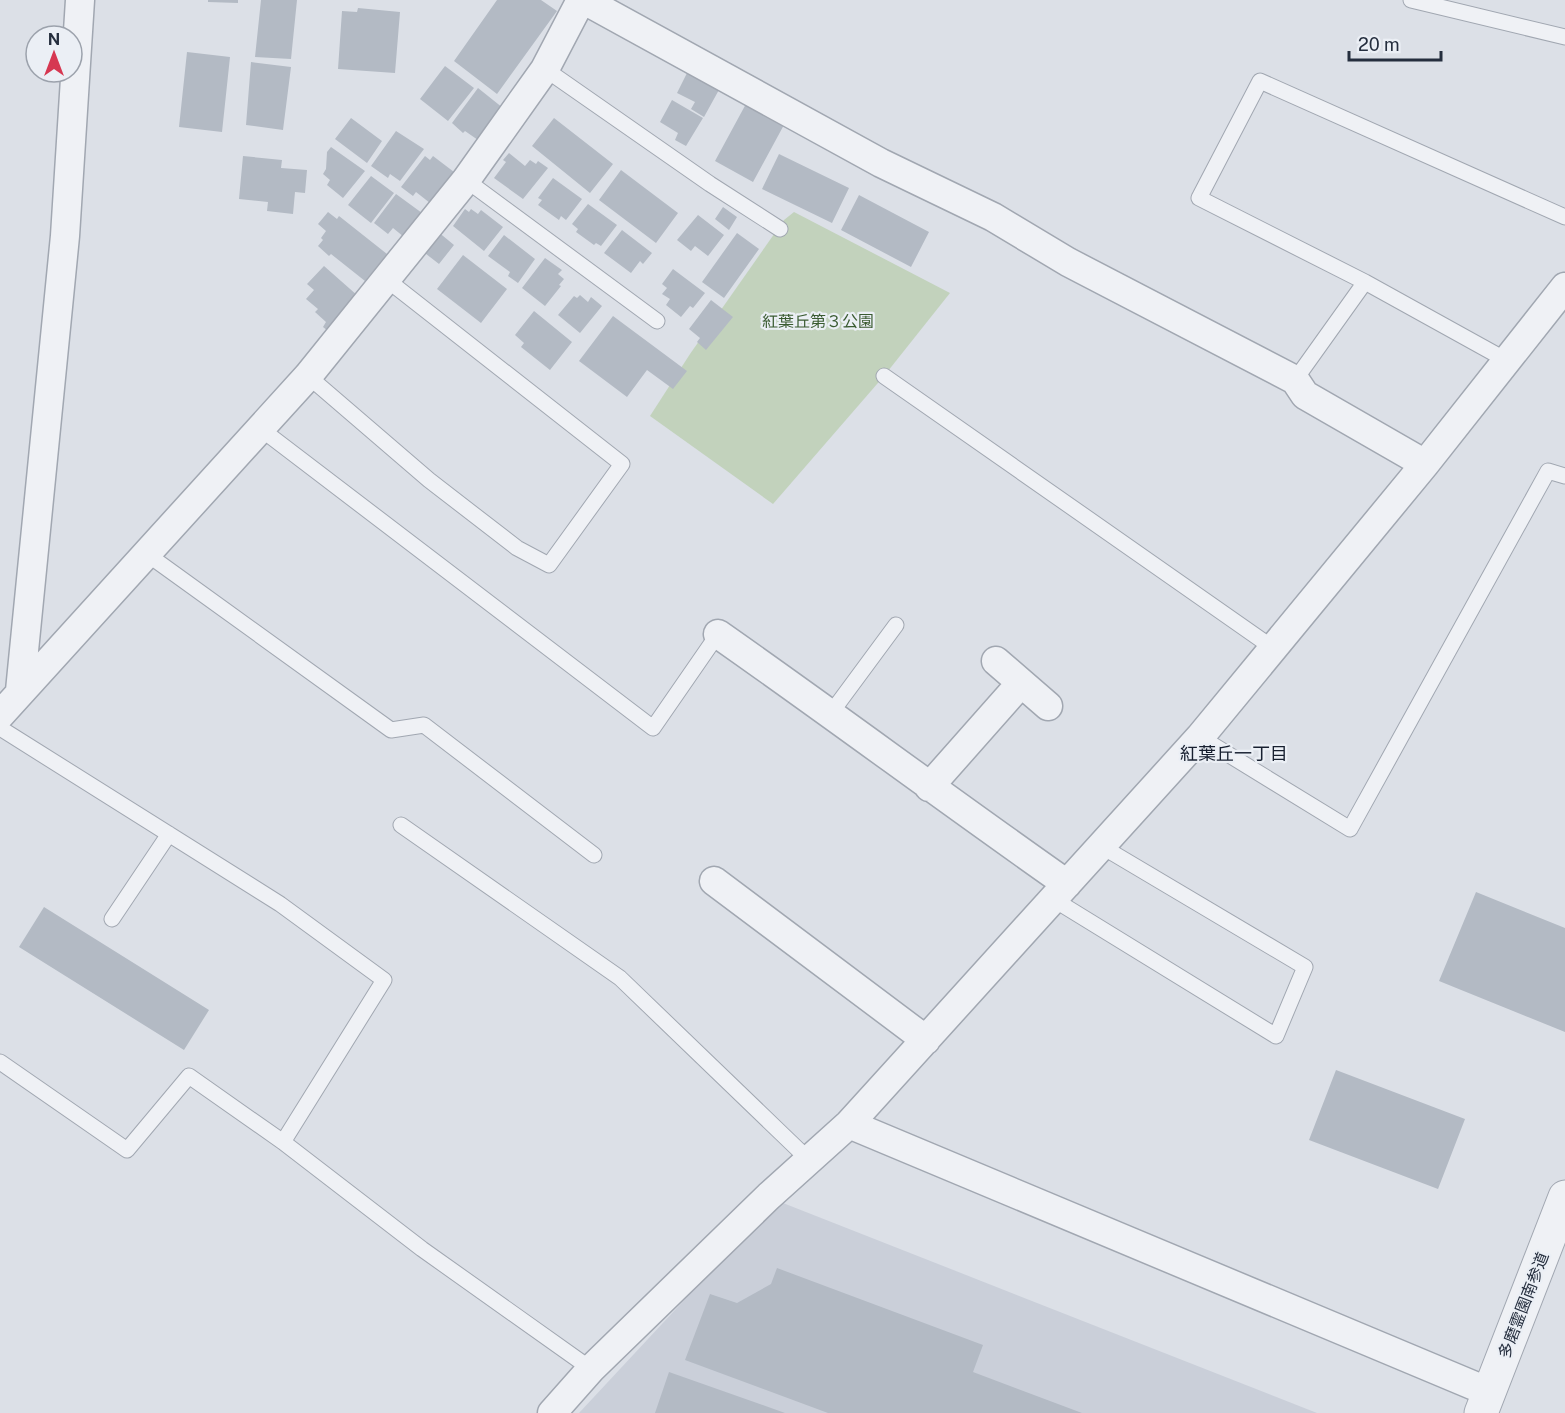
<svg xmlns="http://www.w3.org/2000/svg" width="1565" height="1413" font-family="'Public Sans','Noto Sans JP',sans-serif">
	<rect width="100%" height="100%" fill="#dce0e7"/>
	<path fill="#cacfd9" d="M783 1203 1317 1413H579L702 1281Z"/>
	<path fill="#c2d2bc" d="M794 212 950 293 884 376 773 504 650 416 690 354 784 220Z"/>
	<path fill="#b3bac4" d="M208 0H238V3L208 2Z
		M261 0H297L291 59 255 57Z
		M497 0H541L557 11 497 94 454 61Z
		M358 8 400 12 395 73 338 69 342 11 357 12Z
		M187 52 230 57 222 132 179 127Z
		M251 62 291 67 283 130 246 125Z
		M445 66 474 88 448 121 420 99Z
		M688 71 720 88 704 117 691 109 695 102 677 93Z
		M478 88 503 108 478 140 465 131 463 133 452 123Z
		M672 100 703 118 686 146 675 140 678 133 660 122Z
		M747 102 785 123 753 182 715 161Z
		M351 118 382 141 367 163 335 139Z
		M554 118 613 164 590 193 532 146Z
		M396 131 424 149 400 181 390 174 388 178 371 166Z
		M331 147 365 171 343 198 327 185 330 180 323 174 326 169 327 152Z
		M509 153 525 166 530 160 536 164 538 161 548 168 523 199 494 178 506 162 503 160Z
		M779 154 849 188 832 223 762 189Z
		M243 156 282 160 281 168 307 170 305 193 295 192 293 214 267 211 268 202 239 199Z
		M425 156 430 160 433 156 454 172 430 203 416 192 413 196 401 187Z
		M621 170 678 213 656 243 599 200Z
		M371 176 394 193 371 223 348 205Z
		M553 178 582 199 566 220 561 216 559 220 538 205 542 200 538 198Z
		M396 194 422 213 404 237 393 228 388 234 374 223Z
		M859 195 929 232 911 267 841 230Z
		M588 204 617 225 601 246 596 243 594 245 576 232 578 229 572 224Z
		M723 207 737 217 729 230 715 219Z
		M465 209 469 212 471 209 478 214 481 210 503 227 484 251 453 226Z
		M328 212 337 219 339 216 387 254 365 281 331 254 329 256 318 246 323 240 321 238 326 231 318 224Z
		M698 215 724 235 708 256 695 246 691 251 677 240Z
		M622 230 652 253 643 264 640 261 631 273 604 253Z
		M437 231 454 245 439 264 421 250Z
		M737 233 759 249 724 298 702 282Z
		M504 235 535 259 518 283 508 276 510 272 488 256Z
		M463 255 507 289 481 323 437 289Z
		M545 258 562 270 558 274 564 279 559 285 561 286 545 306 522 288Z
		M324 266 358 296 328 331 323 327 326 322 315 312 318 309 306 299 314 290 307 284Z
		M673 269 705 293 693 308 690 306 681 317 666 305 670 299 662 294 667 288 662 284Z
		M580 295 588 302 591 297 602 306 580 333 558 315 574 296 577 298Z
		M711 300 733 317 706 350 697 342 700 338 689 329Z
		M534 311 572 342 550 370 521 347 524 343 515 335Z
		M613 316 687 371 673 389 647 370 627 397 579 361Z
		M1476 892 1565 928V1032L1439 981Z
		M44 907 209 1010 184 1050 19 947Z
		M1336 1070 1465 1119 1438 1189 1309 1140Z
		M777 1268 983 1345 973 1372 1082 1413H828L685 1360 710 1294 737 1303 771 1284Z
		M669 1372 785 1413H655Z"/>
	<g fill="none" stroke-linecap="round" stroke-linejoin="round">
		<g stroke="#a1a7b1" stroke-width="17">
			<path id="service" d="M1411 0 1565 37
				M545 69 710 184 780 229
				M466 180 657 321
				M1506 360 1365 282 1199 198 1260 81 1565 217
				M308 376 429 480 517 548 549 565 622 464 386 279
				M884 376 1273 648
				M1295 380 1365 282
				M261 429 653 728 718 634
				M147 554 391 730 424 725 594 855
				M831 713 896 625
				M0 728 280 904 384 980 283 1142
				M1200 737 1350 829 1548 471 1565 476
				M401 825 620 978 809 1160
				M1053 899 1276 1036 1305 967 1101 846
				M112 919 169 834
				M0 1062 127 1150 189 1076 283 1142 422 1249 591 1369"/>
		</g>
		<g stroke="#a1a7b1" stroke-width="31">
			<path id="minor" d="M584 0 881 163 993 217 1068 262 1295 380 1305 395 1425 464
				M718 634C835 716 950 802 1067 884
				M996 661 1048 706
				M20 691 65 236 80 0
				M0 715 308 376 466 180 545 69 581 0
				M929 787 1021 683
				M714 881 926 1040
				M849 1124 1489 1392
				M552 1413 591 1369 769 1196 849 1124 1200 737 1425 464 1565 287"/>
		</g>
		<g stroke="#a1a7b1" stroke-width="35">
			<path id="tertiary" d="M1481 1413 1565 1197"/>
		</g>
		<use href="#service" stroke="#eff1f5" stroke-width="15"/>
		<use href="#minor" stroke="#eff1f5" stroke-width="28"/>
		<use href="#tertiary" stroke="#eff1f5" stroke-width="33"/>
	</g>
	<g text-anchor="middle" stroke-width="4.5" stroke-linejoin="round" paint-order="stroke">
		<g font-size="16" fill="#3a5b31" stroke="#ebeff5">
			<text x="818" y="327">紅葉丘第３公園</text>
		</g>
		<g font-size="16" fill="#252e3e" stroke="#ebeff5">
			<text transform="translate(1523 1305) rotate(-69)" y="6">多磨霊園南参道</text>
		</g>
		<g font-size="18" fill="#171f2f" stroke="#ebeff5">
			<text x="1234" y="760">紅葉丘一丁目</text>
		</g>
	</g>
	<g transform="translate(54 54)"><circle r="28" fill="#ebeff5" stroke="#9ca2ac" stroke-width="1.5"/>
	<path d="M0-4.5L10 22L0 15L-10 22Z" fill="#d63751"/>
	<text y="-9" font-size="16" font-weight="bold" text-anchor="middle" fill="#252e3e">N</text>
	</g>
	<path d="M1349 51v9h92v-9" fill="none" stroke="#252e3e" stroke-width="3"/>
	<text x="1358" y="51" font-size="18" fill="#252e3e" stroke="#ebeff5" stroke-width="4.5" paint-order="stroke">20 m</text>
</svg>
